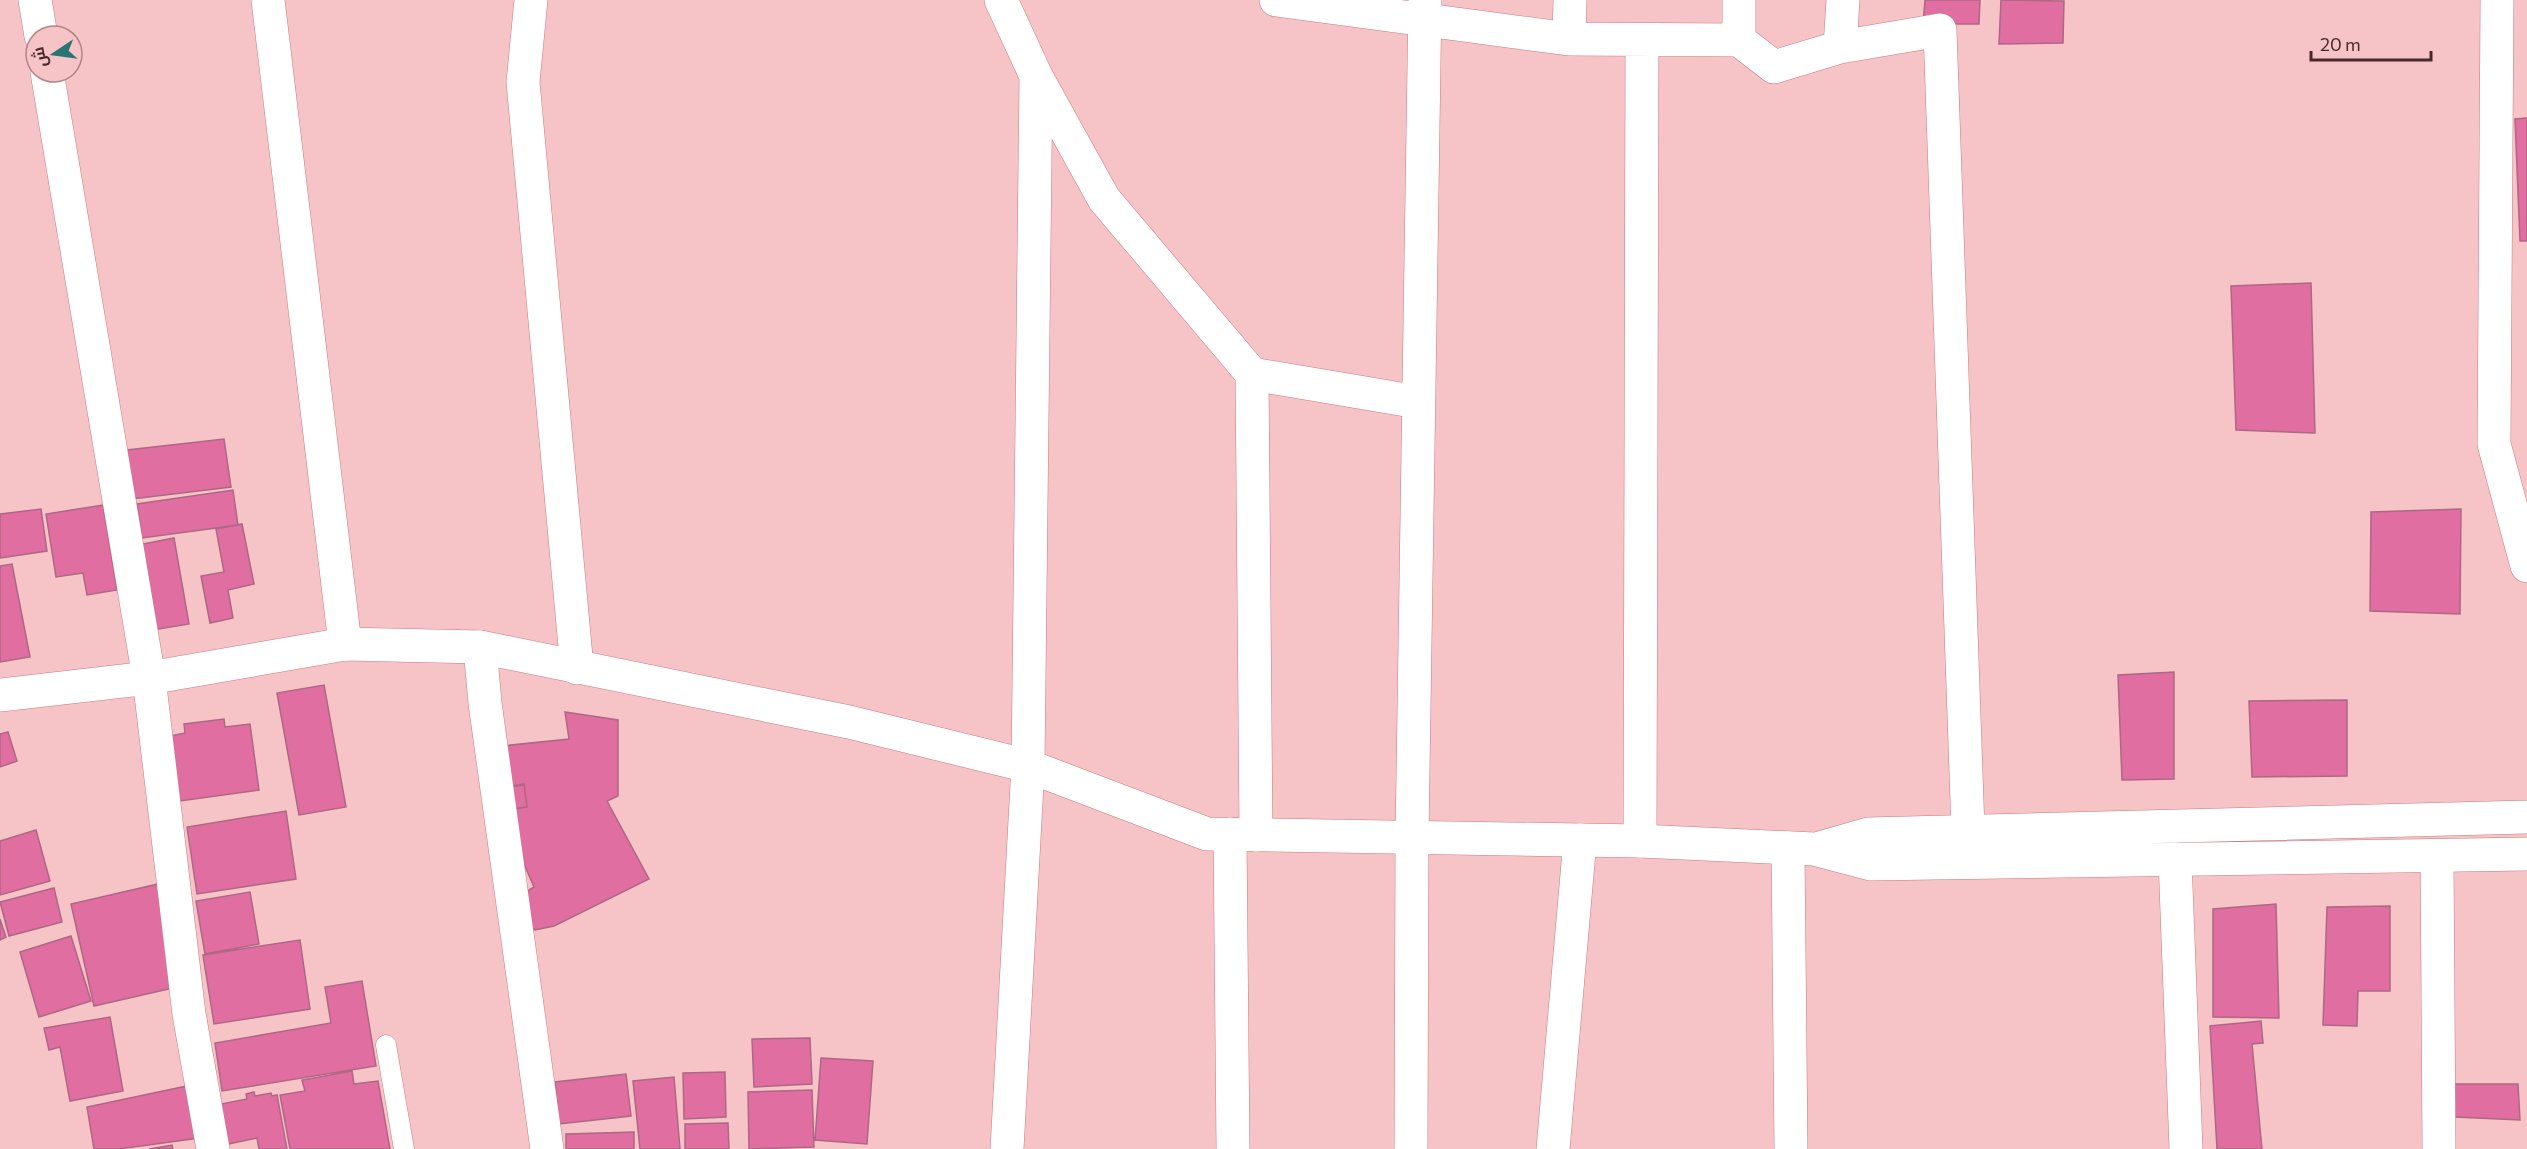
<svg xmlns="http://www.w3.org/2000/svg" width="2527" height="1149" font-family="Commissioner,Cairo,sans-serif">
	<rect width="100%" height="100%" fill="#f6c3c6"/>
	<path fill="#e06ea0" stroke="#ae6784" stroke-width="1.5" d="M1925 0H1980L1979 24H1923Z
		M2001 0 2064 1 2063 43 1999 44Z
		M2527 118V241H2520L2515 119Z
		M2311 283 2315 433 2236 430 2231 286Z
		M224 439 231 487 132 499 127 450Z
		M233 490 238 525 142 538 137 504Z
		M103 505 117 590 87 595 83 573 56 577 46 514Z
		M41 509 47 551 0 558V514Z
		M2461 509 2460 614 2370 611 2371 512Z
		M242 524 254 584 228 590 233 618 210 623 201 576 224 572 216 529Z
		M174 538 189 624 153 630 138 545Z
		M12 564 30 657 0 662V566Z
		M2174 672V779L2122 780 2118 675Z
		M324 685 346 807 299 815 277 693Z
		M2347 700V776L2252 777 2249 701Z
		M565 712 618 720V796L607 801 649 879 554 926 535 930 528 926 526 892 534 887 514 841 510 810 527 807 524 784 508 787 502 746 569 739Z
		M224 719 225 727 250 724 259 790 180 801 170 736 185 733 184 724Z
		M8 732 17 761 0 767V734Z
		M524 785 527 807 511 809 508 787Z
		M286 811 296 879 197 894 187 827Z
		M36 830 50 881 0 895V841Z
		M158 884 182 986 94 1006 71 904Z
		M54 888 62 922 9 936 0 902Z
		M250 892 259 944 205 954 196 901Z
		M2276 904 2279 1018 2213 1017V909Z
		M2390 906V991H2358L2357 1026 2323 1025 2327 907Z
		M0 919 6 937 0 940Z
		M71 936 91 1001 39 1017 20 952Z
		M300 940 310 1009 214 1024 203 955Z
		M362 981 376 1066 222 1091 215 1043 331 1023 325 987Z
		M110 1017 123 1091 70 1101 60 1047 49 1050 44 1028Z
		M2261 1021 2263 1043 2252 1044 2262 1149H2217L2210 1026Z
		M810 1038 812 1084 754 1087 752 1039Z
		M821 1058 873 1061 867 1144 815 1140Z
		M352 1071 354 1084 378 1081 390 1149H290L280 1095 305 1091 302 1080Z
		M725 1072 726 1117 684 1119 683 1073Z
		M626 1074 631 1116 559 1124 555 1082Z
		M674 1077 680 1149H640L633 1081Z
		M2452 1084H2518L2520 1120 2455 1117Z
		M187 1086 199 1138 119 1149H94L87 1107Z
		M812 1090 814 1147 749 1149 748 1092Z
		M254 1092 255 1096 271 1093 272 1096 277 1095 287 1149H259L257 1138 228 1144 221 1104 247 1099 246 1094Z
		M728 1123 729 1149H685V1124Z
		M634 1132V1149H566V1134Z
		M172 1145 173 1149H149Z"/>
	<g fill="none" stroke-linecap="round" stroke-linejoin="round">
		<g stroke="#c87980" stroke-width="21">
			<path id="lane" d="M386 1045 404 1149"/>
		</g>
		<g stroke="#c87980" stroke-width="34">
			<path id="street" d="M35 0 41 36
				M268 0 345 644
				M531 0 523 82 577 668
				M1001 0 1036 76 1104 199 1252 374 1418 402
				M1276 0 1569 39 1739 40 1774 67 1840 47 1940 30 1968 830
				M1569 39 1570 0
				M1739 40V0
				M1840 47 1843 0
				M47 72 149 678 189 1014 213 1149
				M1252 374 1256 835
				M480 647 485 703 547 1149
				M1230 834 1233 1149
				M1640 841 1642 40
				M1788 848 1791 1149
				M2437 856 2439 1149
				M2175 859 2186 1149
				M1007 1149 1028 766 1036 76
				M1411 1149 1412 837 1425 0
				M1553 1149 1580 840"/>
		</g>
		<g stroke="#c87980" stroke-width="34">
			<path id="secondary" d="M2497 0 2494 444 2527 566
				M0 695 149 678 345 644 480 647 849 722 1028 766 1207 834 1640 841 1814 849 1871 864 2527 854
				M1816 849 1868 834 2527 817"/>
		</g>
		<use href="#lane" stroke="#fff" stroke-width="20"/>
		<use href="#street" stroke="#fff" stroke-width="33"/>
		<use href="#secondary" stroke="#fff" stroke-width="33"/>
	</g>
	<g transform="translate(54 54) rotate(257)"><circle r="28" fill="#f6c3c6" stroke="#b18588" stroke-width="1.5"/>
	<path d="M0-4.5L10 22L0 15L-10 22Z" fill="#2a7473"/>
	<text y="-9" font-size="16" font-weight="bold" text-anchor="middle" fill="#49282b">ش</text>
	</g>
	<path d="M2311 51v9h120v-9" fill="none" stroke="#49282b" stroke-width="3"/>
	<text x="2320" y="51" font-size="18" fill="#49282b" stroke="#f6c3c6" stroke-width="4.5" paint-order="stroke">20 m</text>
</svg>
